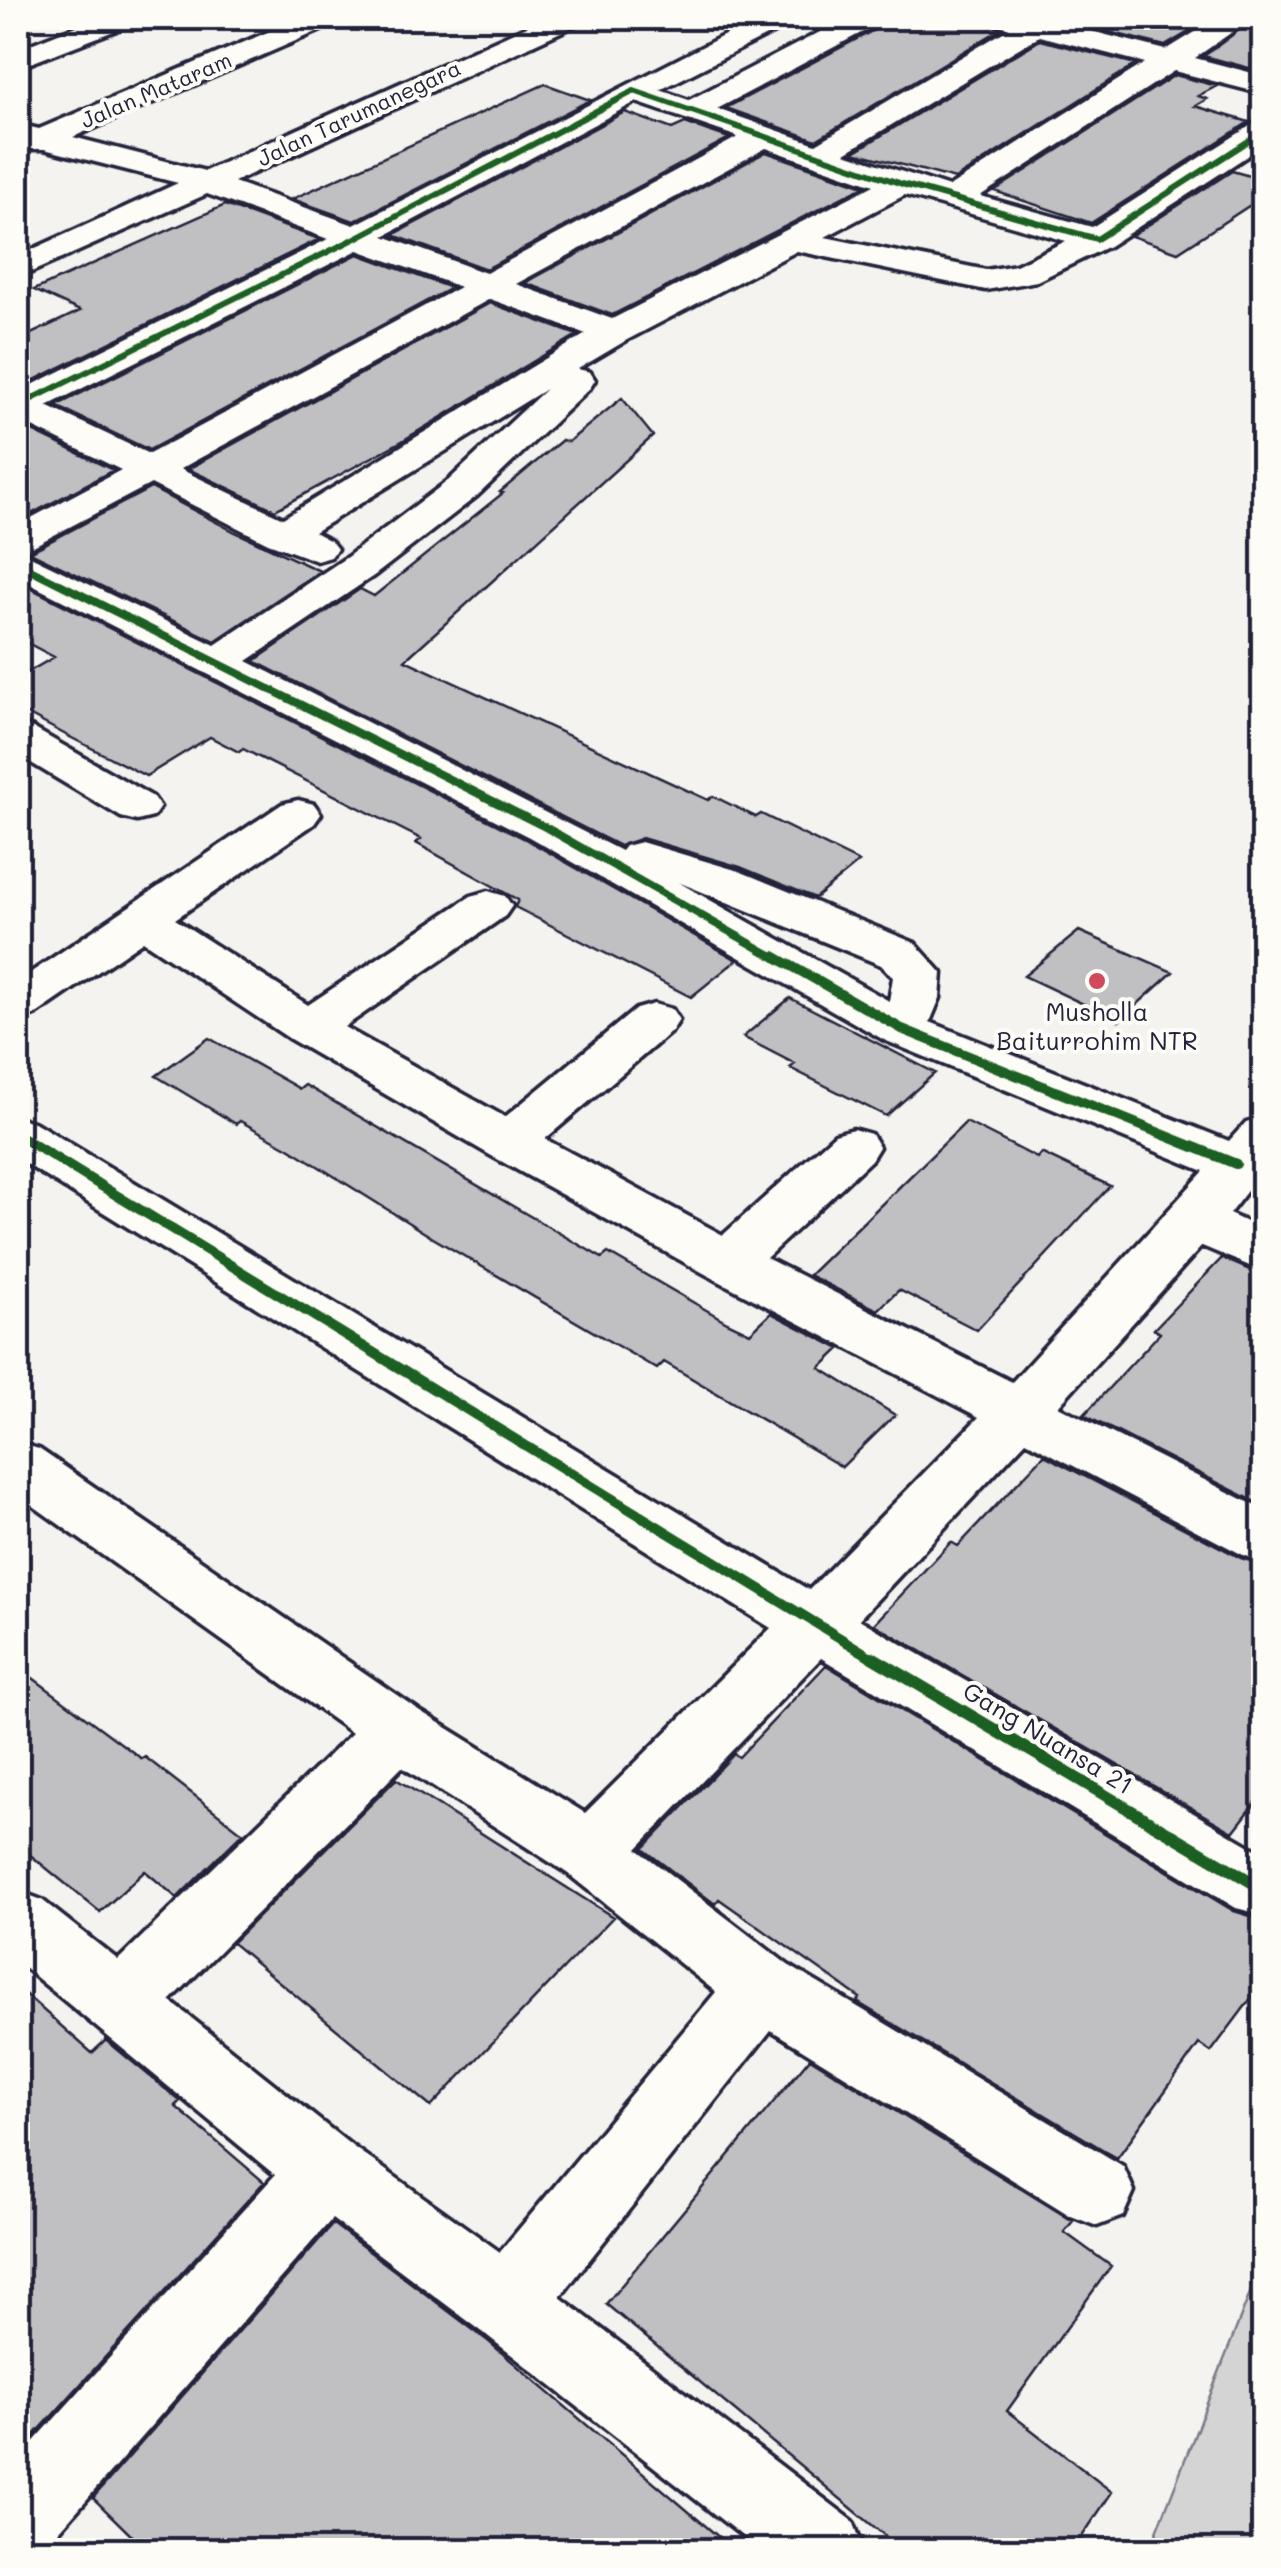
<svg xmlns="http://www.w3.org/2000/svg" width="1281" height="2568" font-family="Mali,sans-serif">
	<rect width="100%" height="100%" fill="#f4f3ef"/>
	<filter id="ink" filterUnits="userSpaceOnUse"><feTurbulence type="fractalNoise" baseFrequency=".01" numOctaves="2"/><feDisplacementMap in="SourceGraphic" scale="20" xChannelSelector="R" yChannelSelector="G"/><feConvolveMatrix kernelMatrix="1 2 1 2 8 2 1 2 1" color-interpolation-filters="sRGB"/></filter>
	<g filter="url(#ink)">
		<path fill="#d5d4d5" stroke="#7c7b88" stroke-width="2.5" d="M1263 2260V2550H1162L1152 2544Z"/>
		<path fill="#c0bfc2" stroke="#22223b" stroke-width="2.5" d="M897 18H988L993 26 1001 29 816 140 726 108Z
			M1066 18H1212L1165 46 1065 21Z
			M1255 18H1264V60L1249 68 1204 56Z
			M1040 40 1136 64 955 179 854 152Z
			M1175 75 1217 86 1198 96 1207 99 1195 106 1249 122 1091 223 994 191Z
			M545 84 590 100 354 221 292 199Z
			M625 112 672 129 685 123 729 138 486 269 393 235Z
			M766 152 864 186 612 315 525 283Z
			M1232 171 1264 180V196L1178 252 1131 236Z
			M225 205 319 239 18 388V340L80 311 34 290Z
			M358 254 451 288 149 450 56 406Z
			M490 303 577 335 402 441 275 510 188 469Z
			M622 398 653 436 405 660 708 800 713 796 756 817 761 814 859 862 815 898 740 867 642 838 620 846 254 661 360 589 374 596 503 493 500 492 562 440 568 442Z
			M18 424 113 470 18 521Z
			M151 488 235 532 320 571 215 641 30 552Z
			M18 582 527 840 737 960 691 997 515 907 518 900 416 843 421 839 243 749 239 752 210 737 146 776 66 735 18 709V678L54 657 18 638Z
			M1079 931 1173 972 1119 1021 1024 976Z
			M790 998 935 1073 886 1116 790 1068 795 1064 743 1037Z
			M209 1038 300 1089 305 1085 602 1258 608 1253 727 1322 750 1333 771 1313 840 1349 820 1368 895 1415 842 1467 664 1362 657 1369 433 1238 289 1148 240 1121 236 1124 156 1076Z
			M966 1122 1037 1158 1041 1153 1110 1186 977 1330 899 1290 878 1310 809 1275Z
			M1222 1258 1264 1276V1506L1084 1415 1160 1333 1154 1329Z
			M1044 1455 1241 1558 1264 1565V1792L1233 1832 874 1624 951 1542 958 1546Z
			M826 1665 1234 1911 1264 1920V1981L1211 2052 1199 2044 1117 2158 857 2002 860 1998 719 1899 715 1904 643 1849 734 1754 739 1757Z
			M18 1667 142 1759 145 1757 243 1833 177 1898 145 1871 100 1912 18 1845Z
			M396 1779 613 1917 431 2107 232 1943Z
			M18 1988 92 2053 106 2040 180 2101 175 2106 264 2182 31 2439 18 2425Z
			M810 2058 1073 2221 1064 2232 1111 2266 1007 2411 1112 2492 1073 2550H902L606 2304Z
			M333 2224 488 2341 734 2550H146L93 2498Z"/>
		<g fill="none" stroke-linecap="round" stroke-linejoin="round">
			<g stroke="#22223b" stroke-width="7">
				<path id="street" d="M97 18H137L132 24 18 68V49Z
					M301 18H340L335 24 73 137 205 171 545 18H582L578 24 234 182 354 225 758 18H795L790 24 660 90 689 100 847 18H882L878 24 717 109 816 144 1010 28 996 24 992 18H1062L1059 23 1166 50 1218 18H1252L1195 58 1264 76V94L1174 71 980 196 1092 227 1253 124 1264 122V145L1109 246 1037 281 986 290 797 251 627 340 578 369 590 372 595 380 590 388 477 496 375 575 247 661 621 851 625 846 641 842 739 871 915 943 942 973 940 998 930 1022 1229 1141 1246 1122 1264 1117V1169L1229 1214 1264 1230V1272L1202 1246 1058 1406 1264 1510V1562L1243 1555 1026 1441 859 1619 1264 1854V1915L1236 1908 821 1658 637 1849 788 1965 1123 2166 1134 2191 1123 2216 1097 2226 1071 2216 771 2030 560 2297 853 2521 864 2550H760L480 2330 332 2219 46 2546 18 2550V2459L275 2175 18 1962V1891L42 1900 118 1960 352 1733 18 1495V1443L39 1449 420 1711 585 1813 771 1628 18 1159V1117L36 1123 809 1590 979 1417 709 1276 490 1155 290 1039 143 941 35 1015 18 1020V981L282 804 298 800 314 804 321 814 314 824 175 919 308 1005 471 896 488 891 505 896 512 906 505 916 344 1027 505 1117 636 1009 654 1004 672 1009 679 1020 672 1031 545 1139 723 1235 835 1134 853 1129 871 1134 879 1147 871 1160 766 1258 1012 1382 1204 1171 884 1040 529 837 18 578V525L121 470 18 420V392L328 239 207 194 18 278V256L178 183 44 149H23L18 142V124L39 129ZM1039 36 1145 63 949 187 845 153ZM636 102 738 137 486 273 384 236ZM766 148 874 185 612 319 516 284ZM905 195 1066 241 1016 265 986 270 825 237ZM358 250 460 287 149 454 47 406ZM490 299 586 334 283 518 180 469ZM546 389 449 480 347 557 215 645 22 552 151 484 268 543 317 561 331 557 337 549 331 541 314 532ZM678 882 881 965 893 977 889 1001ZM402 1767 567 1873 716 1992 500 2252 352 2146 170 2001Z
					M18 724 33 728 153 797 160 807 153 817 137 821 121 817 18 755Z"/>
			</g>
			<use href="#street" fill="#fdfcf7" fill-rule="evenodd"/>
			<g stroke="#fdfcf7" stroke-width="10">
				<path id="cycleway-far3" d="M18 406 354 239 634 91 902 184 1097 239 1264 131"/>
			</g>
			<g stroke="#fdfcf7" stroke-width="12">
				<path id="cycleway-far2" d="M18 563 545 827 778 959"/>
			</g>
			<g stroke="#fdfcf7" stroke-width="16">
				<path id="cycleway-far1" d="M774 956 902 1029 1236 1164
					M18 1135 876 1660"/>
			</g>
			<g stroke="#fdfcf7" stroke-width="19">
				<path id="cycleway" d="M872 1657 1260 1887"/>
			</g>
			<use href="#cycleway-far3" stroke="#1b5e20" stroke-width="6"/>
			<use href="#cycleway-far2" stroke="#1b5e20" stroke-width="8"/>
			<use href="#cycleway-far1" stroke="#1b5e20" stroke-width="10"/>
			<use href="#cycleway" stroke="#1b5e20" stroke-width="12"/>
		</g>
	</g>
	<circle fill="#d1495b" stroke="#fdfcf7" stroke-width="4" cx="1097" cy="981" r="10"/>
	<g text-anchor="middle" stroke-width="8" stroke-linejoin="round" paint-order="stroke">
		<g font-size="22" fill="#22223b" stroke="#fdfcf7">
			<text transform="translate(156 90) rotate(-23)" y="8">Jalan Mataram</text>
			<text transform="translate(359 113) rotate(-25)" y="8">Jalan Tarumanegara</text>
		</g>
		<g font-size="25" fill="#22223b" stroke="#fdfcf7">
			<text x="1097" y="1021">Musholla<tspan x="1097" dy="29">Baiturrohim NTR</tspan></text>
		</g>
		<g font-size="25" fill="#22223b" stroke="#fdfcf7">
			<text transform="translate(1048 1738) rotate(31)" y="9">Gang Nuansa 21</text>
		</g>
	</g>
	<rect width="1281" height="2568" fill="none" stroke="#fdfcf7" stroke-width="60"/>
	<rect x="30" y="30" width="1221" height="2508" fill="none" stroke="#22223b" stroke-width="4" filter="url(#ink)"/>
</svg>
